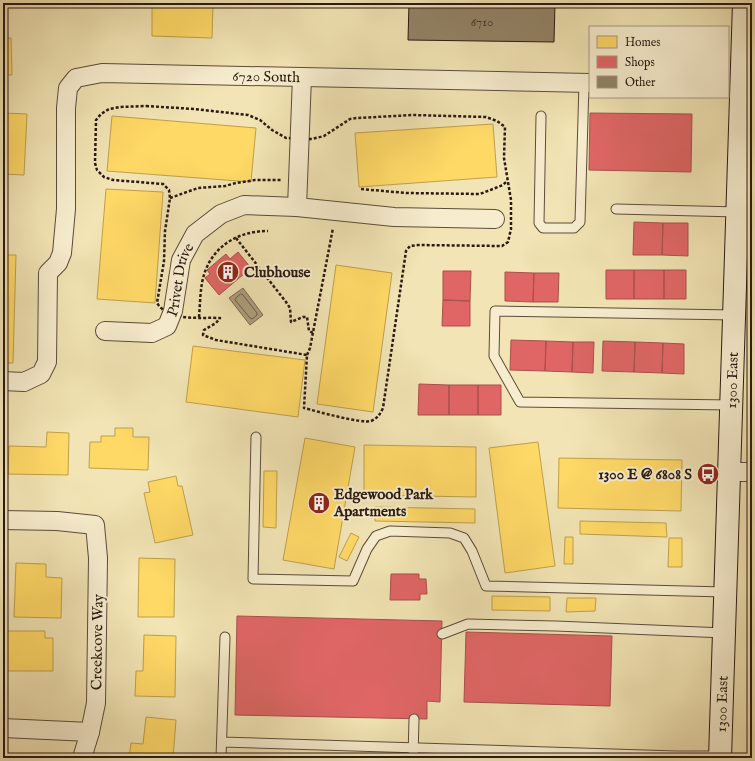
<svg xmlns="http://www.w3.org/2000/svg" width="755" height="761" font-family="'IM FELL English',serif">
	<rect width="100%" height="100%" fill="#f2e4b4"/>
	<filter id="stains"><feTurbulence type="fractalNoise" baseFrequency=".005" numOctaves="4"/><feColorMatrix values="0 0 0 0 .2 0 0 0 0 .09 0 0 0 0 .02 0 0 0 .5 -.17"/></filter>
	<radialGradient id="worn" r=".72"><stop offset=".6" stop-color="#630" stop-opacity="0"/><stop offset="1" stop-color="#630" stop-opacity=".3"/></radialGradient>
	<path fill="#ae9f7d" stroke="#796952" d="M243 288 263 315 250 325 229 298Z"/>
	<path fill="#ffd966" stroke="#bf9f4c" d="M3 3 7 22 3 23Z
		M152 3H213L212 38 152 36Z
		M11 38 12 75H3V39Z
		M3 113 27 114 24 175 3 174Z
		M112 116 256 128 251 182 107 171Z
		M493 124 497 177 359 187 355 133Z
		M106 189 163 192 155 303 97 299Z
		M3 255H16L13 363H3Z
		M336 265 392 273 373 412 317 404Z
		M193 346 305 360 298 417 186 402Z
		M115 428H133V437H149L148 470 89 468 90 442H101V436H115Z
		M47 432 69 433 68 475 8 474 9 446 46 447Z
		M305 438 355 447 334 569 283 560Z
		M538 442 555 566 505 573 489 448Z
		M364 445 476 447V497L364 495Z
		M559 458 682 460 681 511 558 508Z
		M264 471H277L276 528 263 527Z
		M176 476 178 486H182L193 535 155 543 144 493 150 492 148 482Z
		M375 507 475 509V523L375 521Z
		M580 521 666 523 667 537 580 534Z
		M351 533 359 537 347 561 339 557Z
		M565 537H573V564H564Z
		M669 538H682V567H668Z
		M139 558 175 559 174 617H138Z
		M16 563 46 564V577L62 578 61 618 14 617Z
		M492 596 550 597V611L492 610Z
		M567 598H596L595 611 566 612Z
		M3 631H45V638H53V671H3Z
		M144 635 176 636 175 697 135 696 136 671H143Z
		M146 717 176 720 173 758H129L131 743 143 744Z"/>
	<path fill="#e06666" stroke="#a94f4c" d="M590 113 692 114 691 172 589 170Z
		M634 222 663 223 662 255H633Z
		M663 223H688V256L662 255Z
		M238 252 251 268 219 295 205 278 210 274 207 270 226 254 230 259Z
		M606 270H634V299H606Z
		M634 270H664V299H634Z
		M664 270H686V299H664Z
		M443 271H471L470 301 443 300Z
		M505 272 534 273 533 302 505 301Z
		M534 273H559L558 302H533Z
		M443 300 470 301V326H442Z
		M511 340 546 341 545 371 510 370Z
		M546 341 573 342 572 372 545 371Z
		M603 341 635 342 634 372 602 371Z
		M573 342H594L593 373 572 372Z
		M635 342 663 343 662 373 634 372Z
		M663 343 684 344V374L662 373Z
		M419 384 449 385V415H418Z
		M449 385H478V415H449Z
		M478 385H501V415H478Z
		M391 574H419V579H426L427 594H420V600H390Z
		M237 616 442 621 440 702 427 701V719L235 715Z
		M466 632 612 636 610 706 464 702Z"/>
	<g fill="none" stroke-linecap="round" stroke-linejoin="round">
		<path stroke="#6c5c47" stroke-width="1" d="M241 294 243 295 257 313V315L252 319 250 318 235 300 236 298Z"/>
	</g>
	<path fill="#928366" stroke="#291911" d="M409 3H555L554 42 408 40Z"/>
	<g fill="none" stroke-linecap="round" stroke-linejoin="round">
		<g stroke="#5b4c3a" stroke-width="11">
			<path id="lane" d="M541 116 539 223 543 228H574L580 222 584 83
				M616 209 738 212
				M731 405 520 402 494 356 495 311 735 315
				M256 437 253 579 353 581 367 549 376 536 390 531 450 533 464 538 472 551 486 586 725 592
				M442 634 468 624 556 626 725 633
				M222 742 677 756H720
				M221 758 225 637
				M413 758 414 719"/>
		</g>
		<g stroke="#5b4c3a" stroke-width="20">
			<g id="street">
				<path d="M297 207 302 77"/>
				<path id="s1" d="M105 331 152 333 167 326 173 311 181 260 195 234 221 214 244 205 297 207 394 217 495 219"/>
				<path id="s2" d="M3 381 24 382 41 374 47 362 48 273 58 263 62 253 66 209V108L68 88 76 78 102 73 590 83"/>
				<path d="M729 472H752"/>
				<path d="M3 520 57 521 95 525 98 558 96 703 90 732 82 758"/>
				<path d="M3 728 90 732"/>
			</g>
		</g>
		<g stroke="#291911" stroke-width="24">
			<g id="secondary">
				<path id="s3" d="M720 758 744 3"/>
			</g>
		</g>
		<path stroke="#291911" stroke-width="2.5" stroke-dasharray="3 2" stroke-linecap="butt" d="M146 106 194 109 248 115 260 120 272 130 286 138 312 139 324 136 350 119 357 118 413 115 486 117 497 121 505 127 504 158 511 200V229L508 242 502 246 418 245 410 246 406 251 383 408C380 414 378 418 371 421 361 424 316 411 304 408L307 355 216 340 203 335 204 330 216 323 220 318C200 317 169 322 157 303L164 261 165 231 170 198 169 190 163 184 113 180 104 177 97 170 95 163 96 120 101 114 109 109 120 107Z
			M361 189 406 193 480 194 503 185 507 181
			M170 198 198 188 225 186 236 183 255 180H282
			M236 238 286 302 290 308 291 322 303 317H307L309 331 313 333
			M199 317C200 306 200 294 202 283 208 250 234 231 268 231
			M307 355 310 348 333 228"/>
		<use href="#lane" stroke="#f7edce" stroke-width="9"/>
		<use href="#street" stroke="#f7edce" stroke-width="18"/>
		<use href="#secondary" stroke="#f7edce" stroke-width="22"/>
	</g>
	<defs>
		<g id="building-disc" transform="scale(1.15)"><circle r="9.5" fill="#8f2418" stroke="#f7edce"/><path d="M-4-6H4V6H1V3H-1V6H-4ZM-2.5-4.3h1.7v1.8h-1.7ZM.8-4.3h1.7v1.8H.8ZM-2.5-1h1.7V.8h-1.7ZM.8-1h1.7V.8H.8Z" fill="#fff"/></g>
		<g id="bus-disc" transform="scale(1.15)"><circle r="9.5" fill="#8f2418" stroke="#f7edce"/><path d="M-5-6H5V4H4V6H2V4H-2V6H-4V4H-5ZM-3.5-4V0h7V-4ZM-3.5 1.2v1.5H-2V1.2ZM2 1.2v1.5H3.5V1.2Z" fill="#fff"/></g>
	</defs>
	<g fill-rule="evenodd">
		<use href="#building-disc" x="228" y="272"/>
		<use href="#bus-disc" x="708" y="474"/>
		<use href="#building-disc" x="319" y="503"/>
	</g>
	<g text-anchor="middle" stroke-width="4" stroke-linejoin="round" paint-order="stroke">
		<g font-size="13" fill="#433426">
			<text x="482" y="26">6710</text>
		</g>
		<g font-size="15" fill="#291911" stroke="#f7edce">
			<text dy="5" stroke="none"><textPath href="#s2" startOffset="536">6720 South</textPath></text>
			<text dy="5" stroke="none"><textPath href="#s1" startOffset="112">Privet Drive</textPath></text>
			<text dy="5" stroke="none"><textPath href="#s3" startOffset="378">1300 East</textPath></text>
			<text transform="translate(97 642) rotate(-89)" y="5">Creekcove Way</text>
			<text dy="5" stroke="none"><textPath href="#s3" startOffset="54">1300 East</textPath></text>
		</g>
		<g font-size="15" font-weight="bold" fill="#291911" stroke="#f7edce" text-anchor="start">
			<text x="244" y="277">Clubhouse</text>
			<text x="692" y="479" text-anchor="end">1300 E @ 6808 S</text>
			<text x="334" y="499">Edgewood Park<tspan x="334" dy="17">Apartments</tspan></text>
		</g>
	</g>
	<rect width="755" height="761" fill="none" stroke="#f2e4b4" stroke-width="16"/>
	<rect x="4" y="4" width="747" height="753" fill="none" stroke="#291911" stroke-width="2"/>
	<rect x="8" y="8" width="739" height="745" fill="none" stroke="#291911"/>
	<rect x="589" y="26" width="140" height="72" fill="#f7edce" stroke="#a59882"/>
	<rect x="597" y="36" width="20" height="12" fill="#ffd966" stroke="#a59882"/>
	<text x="625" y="46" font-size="12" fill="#291911">Homes</text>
	<rect x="597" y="56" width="20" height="12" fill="#e06666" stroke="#a59882"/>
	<text x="625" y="66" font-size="12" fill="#291911">Shops</text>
	<rect x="597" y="76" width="20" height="12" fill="#928366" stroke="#a59882"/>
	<text x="625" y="86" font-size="12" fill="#291911">Other</text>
	<rect width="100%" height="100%" filter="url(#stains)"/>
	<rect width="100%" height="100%" fill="url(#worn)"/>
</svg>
